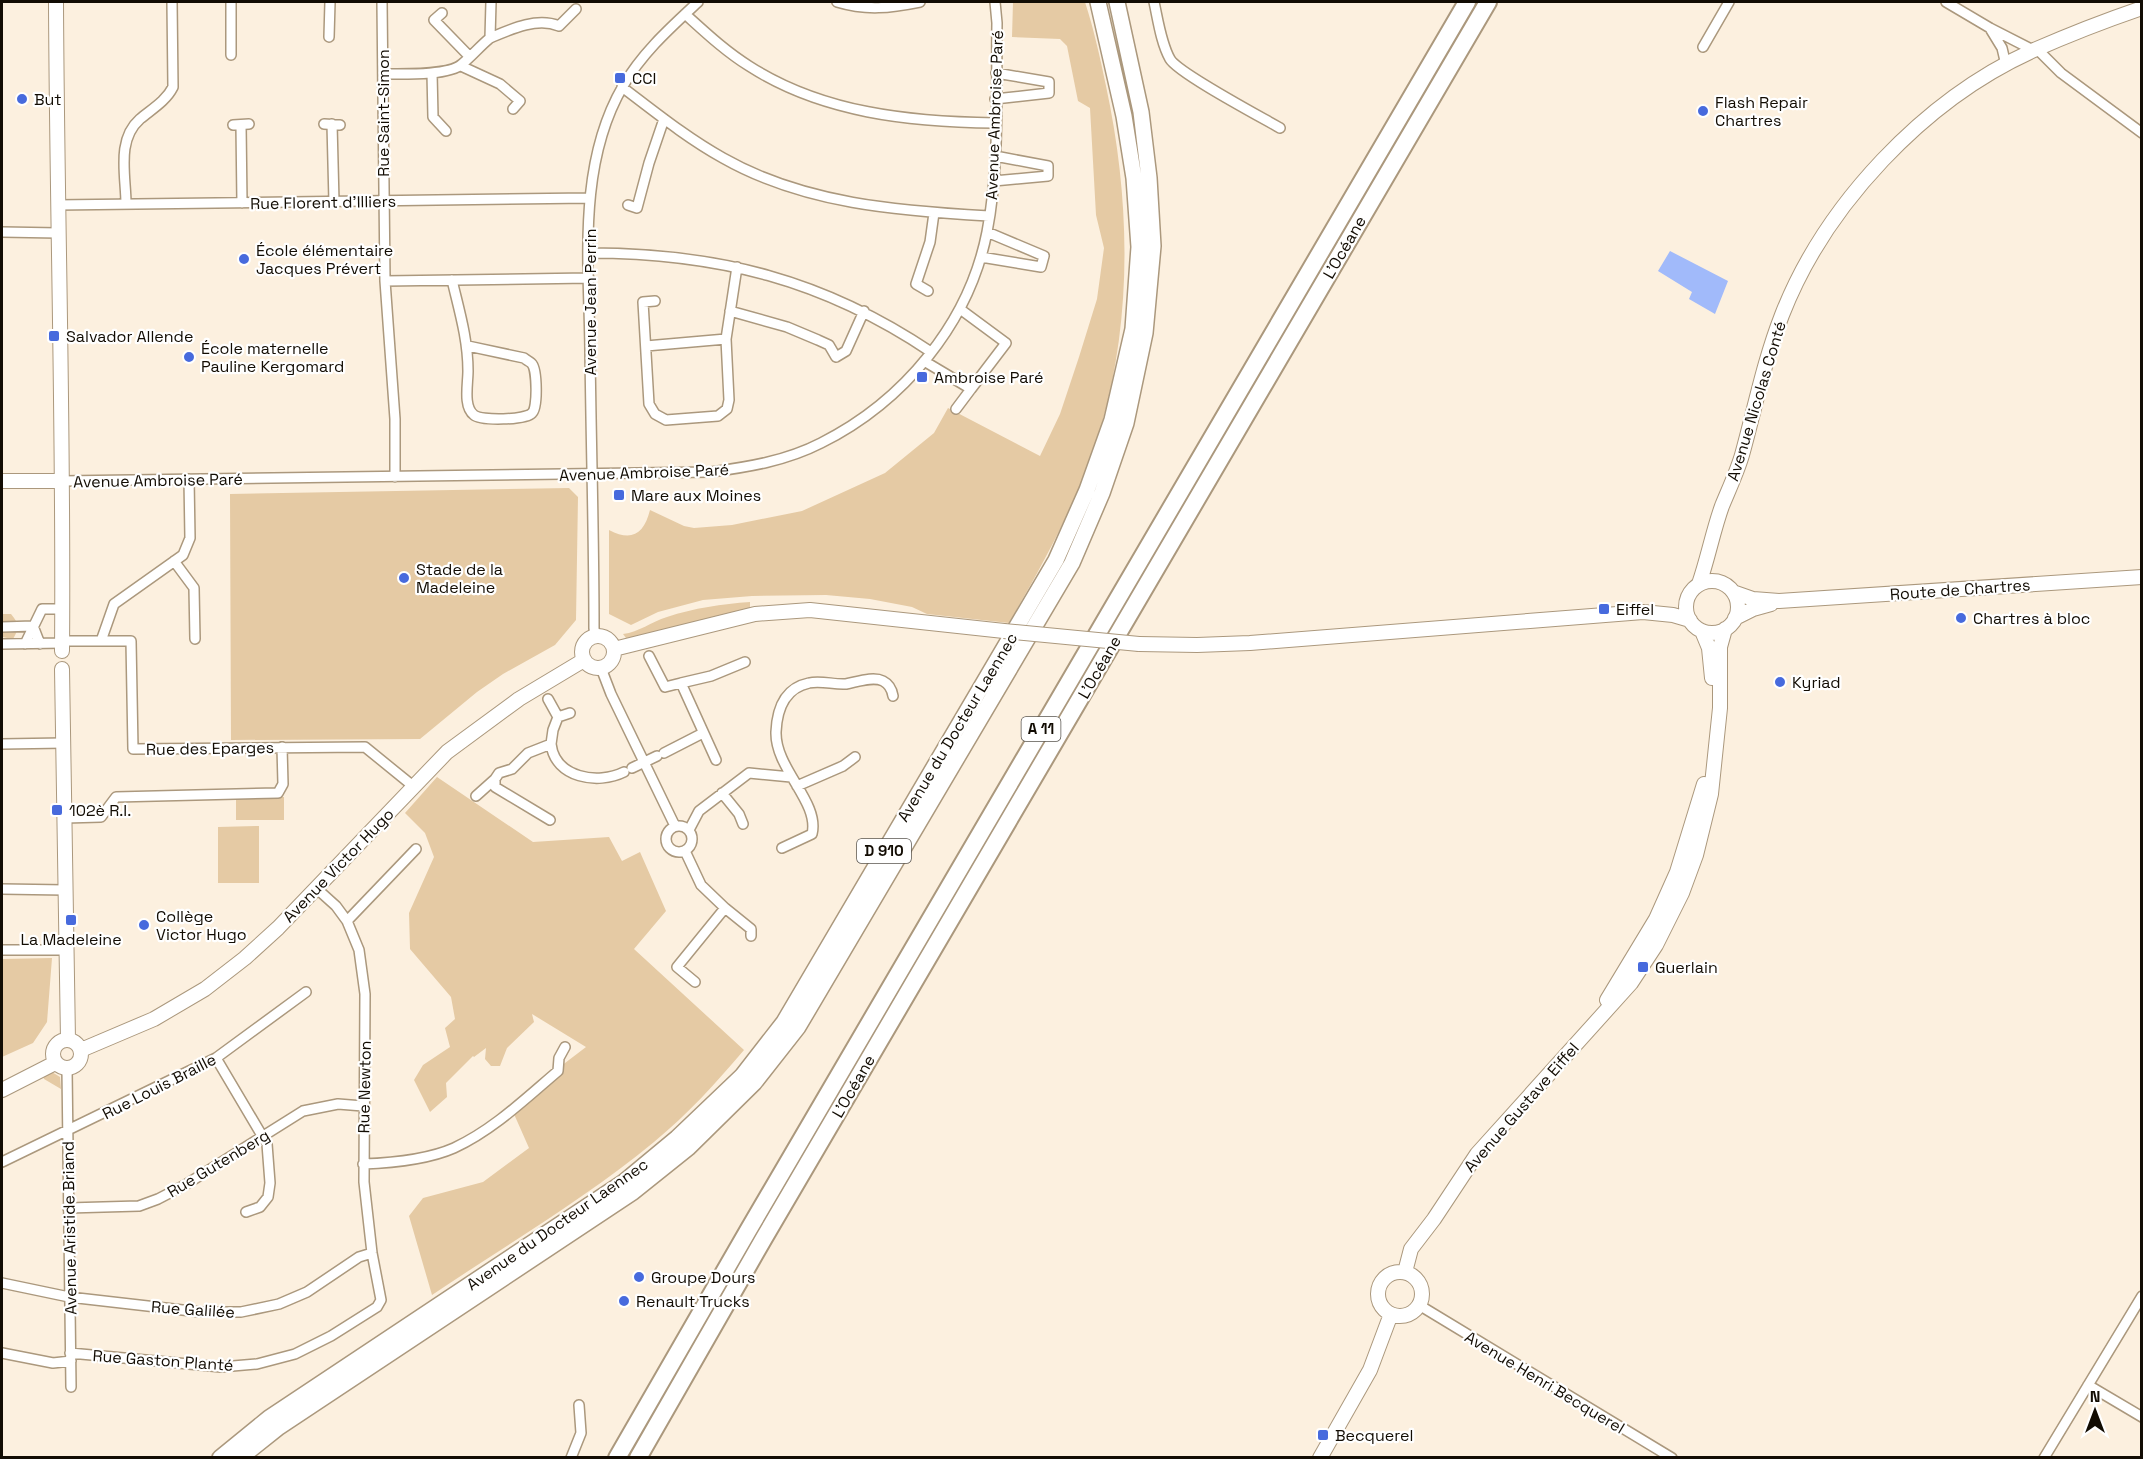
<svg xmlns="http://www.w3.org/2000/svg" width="2143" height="1459" font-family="'Space Grotesk',sans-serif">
	<rect width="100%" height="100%" fill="#fcf0df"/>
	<path fill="#e5caa4" d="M1013 2H1085C1094 30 1100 57 1106 86 1130 198 1133 315 1101 427 1081 496 1045 560 1009 623L927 614 912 607 870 599 826 595 752 596 703 600 658 612 631 625 609 614V530C632 542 644 534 650 510L684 526 694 528 732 525 802 511 885 473 934 433 948 408 1040 456 1060 414 1079 357 1097 299 1104 248 1096 215 1090 108 1078 101 1067 46 1060 39 1012 37Z
		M569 488 578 497 576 620 555 645 503 674 477 692 420 739 231 740 230 494Z
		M750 602V610L640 637 626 638 623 634C639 632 651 622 667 617 694 608 722 604 750 602Z
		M2 614H11C19 624 20 627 13 639L2 637Z
		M437 777 533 842 609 837 622 861 640 852 666 911 634 949 744 1050C716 1083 688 1114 654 1142 585 1199 506 1245 432 1295L409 1216 423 1198 483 1182 529 1148 510 1105 586 1047 532 1014 534 1022 507 1048 500 1066H491L485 1059 486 1048 474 1057 473 1056 446 1083 447 1097 430 1112 414 1080 423 1065 450 1047 445 1028 455 1019 451 997 410 949 409 913 434 857 425 833 405 813Z
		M236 797H284V820H236Z
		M259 826V883H218V827Z
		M52 958 47 1022 33 1043 2 1057V959Z
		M52 1072 60 1077 61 1089 44 1079 43 1076Z"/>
	<path fill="#a1bafa" d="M1670 251 1728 281 1715 314 1689 299 1692 292 1658 271Z"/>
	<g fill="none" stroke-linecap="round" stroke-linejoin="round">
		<g stroke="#ab987d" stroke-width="12">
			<path id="street" d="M231 2V55
				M382 2 385 281 395 419V477
				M837 2C867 11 890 8 920 2
				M1154 2C1158 20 1161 43 1170 59 1178 73 1261 117 1280 128
				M1946 2 1990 28 2033 50
				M442 13 434 20 469 56
				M685 14C705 32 725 51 749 66 822 113 910 122 995 123
				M1991 30 2002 48 2006 65
				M329 37 330 2
				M490 38C511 29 537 17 559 26L576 9
				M1703 47 1729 2
				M2037 49 2061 73 2142 133
				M461 66 500 84 520 101 513 109
				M432 73 433 117 446 131
				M383 74C401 74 449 76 462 64 472 56 480 46 490 38L491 2
				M622 87C655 112 687 138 723 158 804 204 899 211 989 216
				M995 99 1049 93V82L996 73
				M324 124 340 125
				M332 124 334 202
				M233 125 249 124
				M241 125 242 203
				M994 181 1048 176V166L995 156
				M126 204C126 176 116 140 140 119 152 109 166 101 173 87L172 2
				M57 205 589 198
				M628 205 637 208 649 163 664 119
				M2 232 58 233
				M589 253C718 253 824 280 931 352
				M981 257 1041 267 1044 256 987 232
				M452 280C459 310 468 339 468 371 468 384 463 407 474 415 481 421 526 420 532 413 538 408 537 370 532 364 531 362 526 360 524 358L468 346
				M385 281 589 278
				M928 291 916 284 930 242 934 213
				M655 301 643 302 649 404 655 414 666 420 718 416 727 409 729 400 726 339 737 267
				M730 311 787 327 818 340 829 345 836 357 846 351 864 311
				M646 346 726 339
				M924 361 971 389 1006 343 960 309
				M956 409 971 389
				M62 481 711 472C748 467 786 461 821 443 903 402 969 324 987 232 1000 165 996 91 997 23L995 2
				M174 561 194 588 195 639
				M2 627 33 626 40 644
				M595 636 594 628C594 535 591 443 590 350 589 263 577 165 623 86 642 53 670 28 698 2
				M62 641H131L133 749 365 747 413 786
				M101 641 114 604 183 555 190 538 189 479
				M2 644 62 643
				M25 644 42 609H61
				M649 656 665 687 681 683
				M601 668 611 694 675 826
				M548 699 558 717
				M2 744 64 743
				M551 744 553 730 558 717 570 713
				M664 753 703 733
				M716 760 681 683 711 676 745 662
				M632 768 657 756
				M797 786 843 766 855 757
				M722 793 739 814 743 824
				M476 796 495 779
				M65 818 101 817 116 797 278 793 283 784 282 747
				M550 820 495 787V779L499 773 512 769 528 753 551 744C555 778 598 785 624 772
				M666 839a13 13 0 1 1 26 0a13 13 0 1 1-26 0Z
				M689 830 699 811 749 773 791 777
				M782 848 812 834C820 802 775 769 776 732 777 709 785 688 809 683 821 680 834 685 846 684 857 682 873 676 883 681 889 684 892 690 893 696
				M685 851 701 885 725 908 751 929V936
				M2 889 65 890
				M347 921 416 849
				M2 950H66
				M695 982 677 967 725 908
				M216 1058 267 1144 270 1183 268 1197 260 1207 246 1212
				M67 1069 71 1387
				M2 1162 216 1058 306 992
				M363 1164C390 1163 429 1159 454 1148 493 1130 525 1099 558 1071L559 1058 565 1047
				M68 1208 139 1206 158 1199 185 1185 303 1111 338 1104 363 1106
				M2 1283 69 1297 200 1312H241L279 1304 307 1292 359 1257 372 1253
				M1419 1305 1672 1458
				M2 1353 53 1363 71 1361
				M70 1353 221 1367 257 1364 295 1354 331 1336 377 1307 381 1300 372 1253 364 1182 365 994 359 950 347 921 336 906 316 888
				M2088 1385 2142 1417
				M571 1458 581 1433 579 1405
				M2044 1458 2142 1296"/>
		</g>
		<g stroke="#ab987d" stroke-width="16">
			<path id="secondary" d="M56 2C57 218 64 435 62 651
				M2 481H62
				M1686 607a26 26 0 1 1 52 0a26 26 0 1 1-52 0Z
				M1699 584C1708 558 1713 531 1722 506 1729 489 1737 472 1742 455 1755 408 1764 361 1782 315 1825 205 1924 100 2032 51 2068 35 2104 21 2142 8
				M1733 592 1753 599 1779 601 2142 577
				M1735 618 1753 609 1771 604
				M1702 631 1709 648 1712 678
				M582 652a16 16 0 1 1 32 0a16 16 0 1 1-32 0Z
				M1139 644 1197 645 1250 643 1643 612 1673 615 1690 620
				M614 649 755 614 810 610 1004 631
				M62 669 68 1040
				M1607 1000 1656 919 1677 872 1704 784
				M53 1054a14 14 0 1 1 28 0a14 14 0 1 1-28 0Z
				M81 1050 154 1019 205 989 245 958 278 928 447 752 519 699 584 660
				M2 1090 55 1063
				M1405 1272 1411 1249 1434 1219 1477 1154 1631 983 1656 945 1682 893 1696 855 1711 794 1720 708V647L1725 629
				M1378 1294a22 22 0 1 1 44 0a22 22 0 1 1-44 0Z
				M1320 1458 1370 1370 1391 1314"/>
		</g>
		<g stroke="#ab987d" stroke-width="18">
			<path id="primary" d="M220 1458 269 1418 624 1182 677 1138 742 1076 784 1022 1056 560 1087 490 1112 420 1133 329 1139 247 1134 178 1124 116 1098 2
				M240 1458 279 1427 633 1192 688 1148 754 1083 798 1027 1072 563 1102 493 1126 423 1145 333 1153 246 1149 178 1141 112 1117 2"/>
		</g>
		<g stroke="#ab987d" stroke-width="20">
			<path id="highway" d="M617 1458 749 1229 1467 2
				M638 1458 764 1238 1488 2"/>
		</g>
		<use href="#street" stroke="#fff" stroke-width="9"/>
		<use href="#secondary" stroke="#fff" stroke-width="14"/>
		<use href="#primary" stroke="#fff" stroke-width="15"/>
		<use href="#highway" stroke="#fff" stroke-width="16"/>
		<g stroke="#ab987d" stroke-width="16" stroke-linecap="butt">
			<path id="secondary-bridge" d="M1004 631 1139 644"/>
		</g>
		<use href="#secondary-bridge" stroke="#fff" stroke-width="14"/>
	</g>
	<g fill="#476add" stroke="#fff" stroke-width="2">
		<rect x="614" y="72" width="12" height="12" rx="3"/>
		<circle cx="22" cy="99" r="6"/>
		<circle cx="1703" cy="111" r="6"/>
		<circle cx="244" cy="259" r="6"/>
		<rect x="48" y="330" width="12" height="12" rx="3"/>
		<circle cx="189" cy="357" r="6"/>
		<rect x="916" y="371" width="12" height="12" rx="3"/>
		<rect x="613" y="489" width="12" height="12" rx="3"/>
		<circle cx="404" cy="578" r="6"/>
		<rect x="1598" y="603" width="12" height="12" rx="3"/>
		<circle cx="1961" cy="618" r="6"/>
		<circle cx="1780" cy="682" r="6"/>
		<rect x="51" y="804" width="12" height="12" rx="3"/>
		<rect x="65" y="914" width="12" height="12" rx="3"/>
		<circle cx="144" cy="925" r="6"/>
		<rect x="1637" y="961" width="12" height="12" rx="3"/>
		<circle cx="639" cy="1277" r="6"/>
		<circle cx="624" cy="1301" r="6"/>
		<rect x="1317" y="1429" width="12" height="12" rx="3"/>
	</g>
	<g text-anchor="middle" stroke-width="4.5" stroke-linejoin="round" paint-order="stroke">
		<g fill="#fff" stroke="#59554f" stroke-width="1.5">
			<rect x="1021.5" y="717" width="39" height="24" rx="4.5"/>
			<rect x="857" y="839" width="54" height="24" rx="4.5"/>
		</g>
		<g font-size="15" font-weight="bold" fill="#120c03">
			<text x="1041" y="734">A 11</text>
			<text x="884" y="856">D 910</text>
		</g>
		<g font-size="16" fill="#120c03" stroke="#fff" text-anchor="start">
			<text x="632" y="84">CCI</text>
			<text x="34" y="105">But</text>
			<text x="1715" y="108">Flash Repair<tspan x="1715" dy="18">Chartres</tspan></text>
			<text x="256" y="256">École élémentaire<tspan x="256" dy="18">Jacques Prévert</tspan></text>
			<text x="66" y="342">Salvador Allende</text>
			<text x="201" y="354">École maternelle<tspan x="201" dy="18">Pauline Kergomard</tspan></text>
			<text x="934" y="383">Ambroise Paré</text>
			<text x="631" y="501">Mare aux Moines</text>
			<text x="416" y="575">Stade de la<tspan x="416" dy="18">Madeleine</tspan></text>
			<text x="1616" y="615">Eiffel</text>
			<text x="1973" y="624">Chartres à bloc</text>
			<text x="1792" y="688">Kyriad</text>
			<text x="69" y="816">102è R.I.</text>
			<text x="156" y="922">Collège<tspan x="156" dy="18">Victor Hugo</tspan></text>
			<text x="71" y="945" text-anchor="middle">La Madeleine</text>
			<text x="1655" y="973">Guerlain</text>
			<text x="651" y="1283">Groupe Dours</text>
			<text x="636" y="1307">Renault Trucks</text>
			<text x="1335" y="1441">Becquerel</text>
		</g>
		<g font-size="16" fill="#120c03" stroke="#fff">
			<text transform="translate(383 113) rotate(-90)" y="6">Rue Saint-Simon</text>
			<text transform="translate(994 115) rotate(-88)" y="6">Avenue Ambroise Paré</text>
			<text transform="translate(323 202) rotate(-1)" y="6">Rue Florent d'Illiers</text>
			<text transform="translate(1344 247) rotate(-60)" y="6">L’Océane</text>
			<text transform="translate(590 302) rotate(-90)" y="6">Avenue Jean Perrin</text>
			<text transform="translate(1756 401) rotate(-73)" y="6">Avenue Nicolas Conté</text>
			<text transform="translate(644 472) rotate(-2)" y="6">Avenue Ambroise Paré</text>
			<text transform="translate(158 480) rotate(-1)" y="6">Avenue Ambroise Paré</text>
			<text transform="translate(1960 589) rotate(-4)" y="6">Route de Chartres</text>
			<text transform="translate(1099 667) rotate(-60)" y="6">L’Océane</text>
			<text transform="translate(957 727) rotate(-59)" y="6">Avenue du Docteur Laennec</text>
			<text transform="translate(210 748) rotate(-1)" y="6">Rue des Eparges</text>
			<text transform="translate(338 865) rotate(-46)" y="6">Avenue Victor Hugo</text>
			<text transform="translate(159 1086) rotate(-27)" y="6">Rue Louis Braille</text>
			<text transform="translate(853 1086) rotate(-60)" y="6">L’Océane</text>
			<text transform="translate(364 1087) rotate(-89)" y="6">Rue Newton</text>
			<text transform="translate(1521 1107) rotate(-49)" y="6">Avenue Gustave Eiffel</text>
			<text transform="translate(218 1163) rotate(-31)" y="6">Rue Gutenberg</text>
			<text transform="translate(557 1224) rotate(-35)" y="6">Avenue du Docteur Laennec</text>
			<text transform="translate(69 1228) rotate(-91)" y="6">Avenue Aristide Briand</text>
			<text transform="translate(193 1309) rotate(4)" y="6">Rue Galilée</text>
			<text transform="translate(163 1360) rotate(4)" y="6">Rue Gaston Planté</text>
			<text transform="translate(1545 1382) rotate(31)" y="6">Avenue Henri Becquerel</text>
		</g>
	</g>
	<rect width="2143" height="1459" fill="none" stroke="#120c03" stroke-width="6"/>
	<g transform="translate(2095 1411)" stroke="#ffffff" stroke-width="4.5" paint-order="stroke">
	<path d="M0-4.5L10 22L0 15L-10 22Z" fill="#120c03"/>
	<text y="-9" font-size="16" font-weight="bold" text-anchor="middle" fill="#120c03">N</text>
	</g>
</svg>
